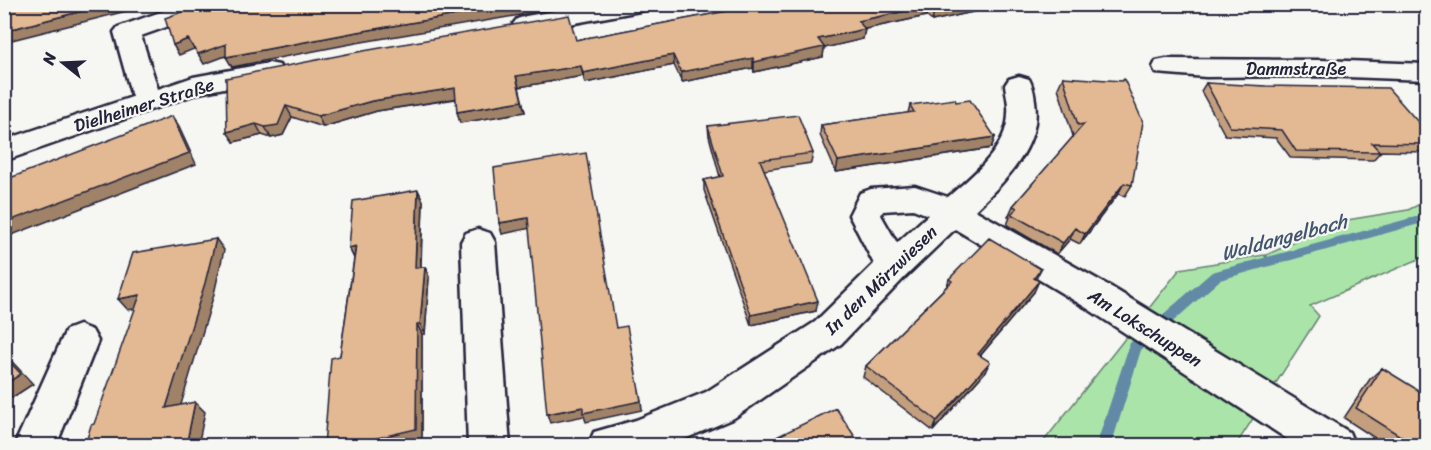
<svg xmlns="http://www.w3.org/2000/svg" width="1431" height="450" font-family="Sriracha,sans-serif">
	<rect width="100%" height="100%" fill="#f6f6f2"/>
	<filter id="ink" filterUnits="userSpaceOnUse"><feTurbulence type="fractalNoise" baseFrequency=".0167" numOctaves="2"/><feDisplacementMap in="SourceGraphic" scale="12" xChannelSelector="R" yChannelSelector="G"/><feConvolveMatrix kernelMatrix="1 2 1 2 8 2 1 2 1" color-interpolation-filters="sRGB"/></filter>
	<g filter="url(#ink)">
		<path fill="#abe4a8" stroke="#668372" stroke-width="1.5" d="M1426 201V256L1310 306 1319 316 1236 445 1040 446 1180 269 1264 255 1271 263 1266 255 1341 221 1408 210Z"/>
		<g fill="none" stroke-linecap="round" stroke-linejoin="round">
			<path fill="#628aa6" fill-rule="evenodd" d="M1426 214V222L1220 280 1141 350 1111 446H1096L1130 343 1212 272Z"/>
			<g stroke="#22223b" stroke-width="5">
				<path id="street" d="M183 4H220L217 9 141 36 158 89 193 77 269 63 279 65 283 71 279 77 199 93 4 161V140L132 97 114 32 118 27Z
					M595 4H652L649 9 640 11 526 32 517 29 513 24 517 19 526 16Z
					M1166 59 1321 60 1426 64V80L1321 76 1206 77 1156 73 1153 67 1156 61Z
					M1019 76 1029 79C1033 86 1034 93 1035 101 1042 146 1005 181 975 210L1111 287 1349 432 1355 446H1298L1085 307 955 229 905 277 841 344 734 418 668 446H588L594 432 636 420 706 392 815 322 874 264 849 215 860 193 871 189 915 186 948 197C972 176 1008 148 1008 113 1009 104 1006 94 1005 85L1009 79ZM913 209 928 215 897 243 881 215 883 211Z
					M478 229 490 233 495 242 510 446H468L461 242 466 233Z
					M79 325 92 330 98 341 56 446H14L66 330Z"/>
			</g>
			<use href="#street" fill="#f6f6f2" fill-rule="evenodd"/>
		</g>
		<path fill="#c39f7e" stroke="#22223b" stroke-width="1.5" d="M764 4H1009L932 21 926 16 865 29 863 39 824 48 823 57 754 72 753 68 682 82 674 65 585 83 583 76 519 87 525 112 460 123 456 99 377 111 323 127 292 117 283 135 271 138 262 135 234 142 226 78 576 40Z
			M1063 77 1132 185 1125 196 1118 194 1080 244 1070 239 1057 254 1007 225 1010 217H1008L1013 206 1074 136H1073L1058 88Z
			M1206 83 1426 131V152L1379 151 1380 152 1373 160 1291 158 1276 138 1225 135 1201 91Z
			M956 102 995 137 991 148 836 172 820 135 821 125 908 113 910 105Z
			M708 126 813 153 811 163 764 170 816 311 751 325 704 190V180L720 177 709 136Z
			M418 190 423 201 421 267H425L429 277 425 334H422V439L340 356 354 258 349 248Z
			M1041 269 1036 279 1034 292 981 355 985 372 933 431 863 377 866 366 947 286 949 279Z
			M1382 368 1426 446H1387L1344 418 1370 379Z"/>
		<path fill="#9f8267" stroke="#22223b" stroke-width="1.5" d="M110 4H154L4 42V31Z
			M163 4H175L165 8Z
			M520 4H566V7L356 43 232 67 226 57 352 33Z
			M965 4H1009L932 21 934 11Z
			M929 6 926 16 856 31 858 21Z
			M865 29 863 39 824 48 823 57 754 72V62L818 39Z
			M188 39 194 49 179 55 173 45Z
			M226 44 231 54 204 64 198 54Z
			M673 55 674 65 585 83 583 73Z
			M753 58V68L682 82 681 72Z
			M581 66 583 76 519 87 516 76Z
			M455 88 459 98 377 111 323 127 318 116 372 101Z
			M522 101 525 112 460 123 457 112Z
			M286 106 292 117 283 135 271 138 265 127Z
			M172 116 179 127 196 164 9 236V239L4 241V223Z
			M256 124 262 135 234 142 227 132Z
			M995 137 991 148 836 172 838 161Z
			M1124 183 1118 194 1080 244 1085 234Z
			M418 190 423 201 420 278 415 268Z
			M528 218 531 228 502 234 499 223Z
			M1075 228 1070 239 1057 254 1063 243Z
			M216 239 224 250 214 294 177 418 166 408Z
			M356 246 354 258 349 248Z
			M425 267 429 277 425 334 420 324Z
			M1039 281 1034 292 973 364 978 354Z
			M140 295 150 306 128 310 118 299Z
			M818 301 816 311 751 325V315Z
			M417 324 422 334V439L391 446H343Z
			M4 353 33 384 4 403Z
			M990 362 985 372 933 431 937 421Z
			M641 401 642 410 586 422 584 416 550 423 547 414 583 407Z
			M195 402 205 412 198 446H186Z"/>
		<path fill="#e3b993" stroke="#22223b" stroke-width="1.5" d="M4 4H110L4 31Z
			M204 4H520L352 33 226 57V44L198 54 188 39 173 45 165 18Z
			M764 4H965L934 11 929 6 858 21 865 29 818 39 824 47 754 62 753 58 681 72 673 55 583 73 581 66 516 76 522 101 457 112 455 88 372 101 318 116 286 106 278 125 265 127 256 124 227 132 226 78 352 53 569 15 576 40Z
			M1063 77 1122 81 1124 79 1143 122 1132 185 1124 183 1085 234 1075 228 1063 243 1011 214 1017 208 1013 206 1084 124 1078 125Z
			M1206 83 1266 86 1388 88 1426 131V144L1372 143 1380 152 1296 151 1282 130 1230 127Z
			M955 99 956 102 970 100 995 137 838 161 821 125 914 112 910 105Z
			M798 115 813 153 760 160 818 301 751 315 704 180 723 176 708 126Z
			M172 116 189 153 4 223V177L9 175 10 178Z
			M586 153 616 328 627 326 641 401 583 413V407L547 414 528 218 499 223 494 168Z
			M418 190 415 268 425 267 420 324H417L416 429 343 446H324L331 358 340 356 356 246 349 248 353 201Z
			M989 238 1041 269 1034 278 1039 281 978 354 990 362 937 421 866 366 952 281 949 279Z
			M216 239 205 283 166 408 195 402 186 446H85L91 425 94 424 140 295 118 299 133 253Z
			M4 356 21 374 4 385Z
			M1382 368 1426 395V446H1416L1356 408Z
			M836 408 861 446H766L764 443Z"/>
	</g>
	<g text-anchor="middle" stroke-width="4.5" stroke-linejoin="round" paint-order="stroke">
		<g font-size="18" fill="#22223b" stroke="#f6f6f2">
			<text x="1296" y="75">Dammstraße</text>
			<text transform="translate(144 105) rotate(-17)" y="6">Dielheimer Straße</text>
			<text transform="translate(881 280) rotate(-44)" y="6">In den Märzwiesen</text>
			<text transform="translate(1145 328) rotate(32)" y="6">Am Lokschuppen</text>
		</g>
		<g font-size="20" font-style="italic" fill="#425671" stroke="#f6f6f2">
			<text transform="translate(1284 237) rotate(-15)" y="7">Waldangelbach</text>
		</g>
	</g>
	<rect width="1431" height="450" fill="none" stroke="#f6f6f2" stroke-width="24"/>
	<rect x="12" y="12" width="1407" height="426" fill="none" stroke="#22223b" stroke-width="2" filter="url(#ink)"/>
	<g transform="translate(63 63) rotate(288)" stroke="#f6f6f2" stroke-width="4.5" paint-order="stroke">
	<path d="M0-4.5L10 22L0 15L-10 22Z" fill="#22223b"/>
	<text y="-9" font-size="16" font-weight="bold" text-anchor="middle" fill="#22223b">N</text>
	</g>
</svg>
